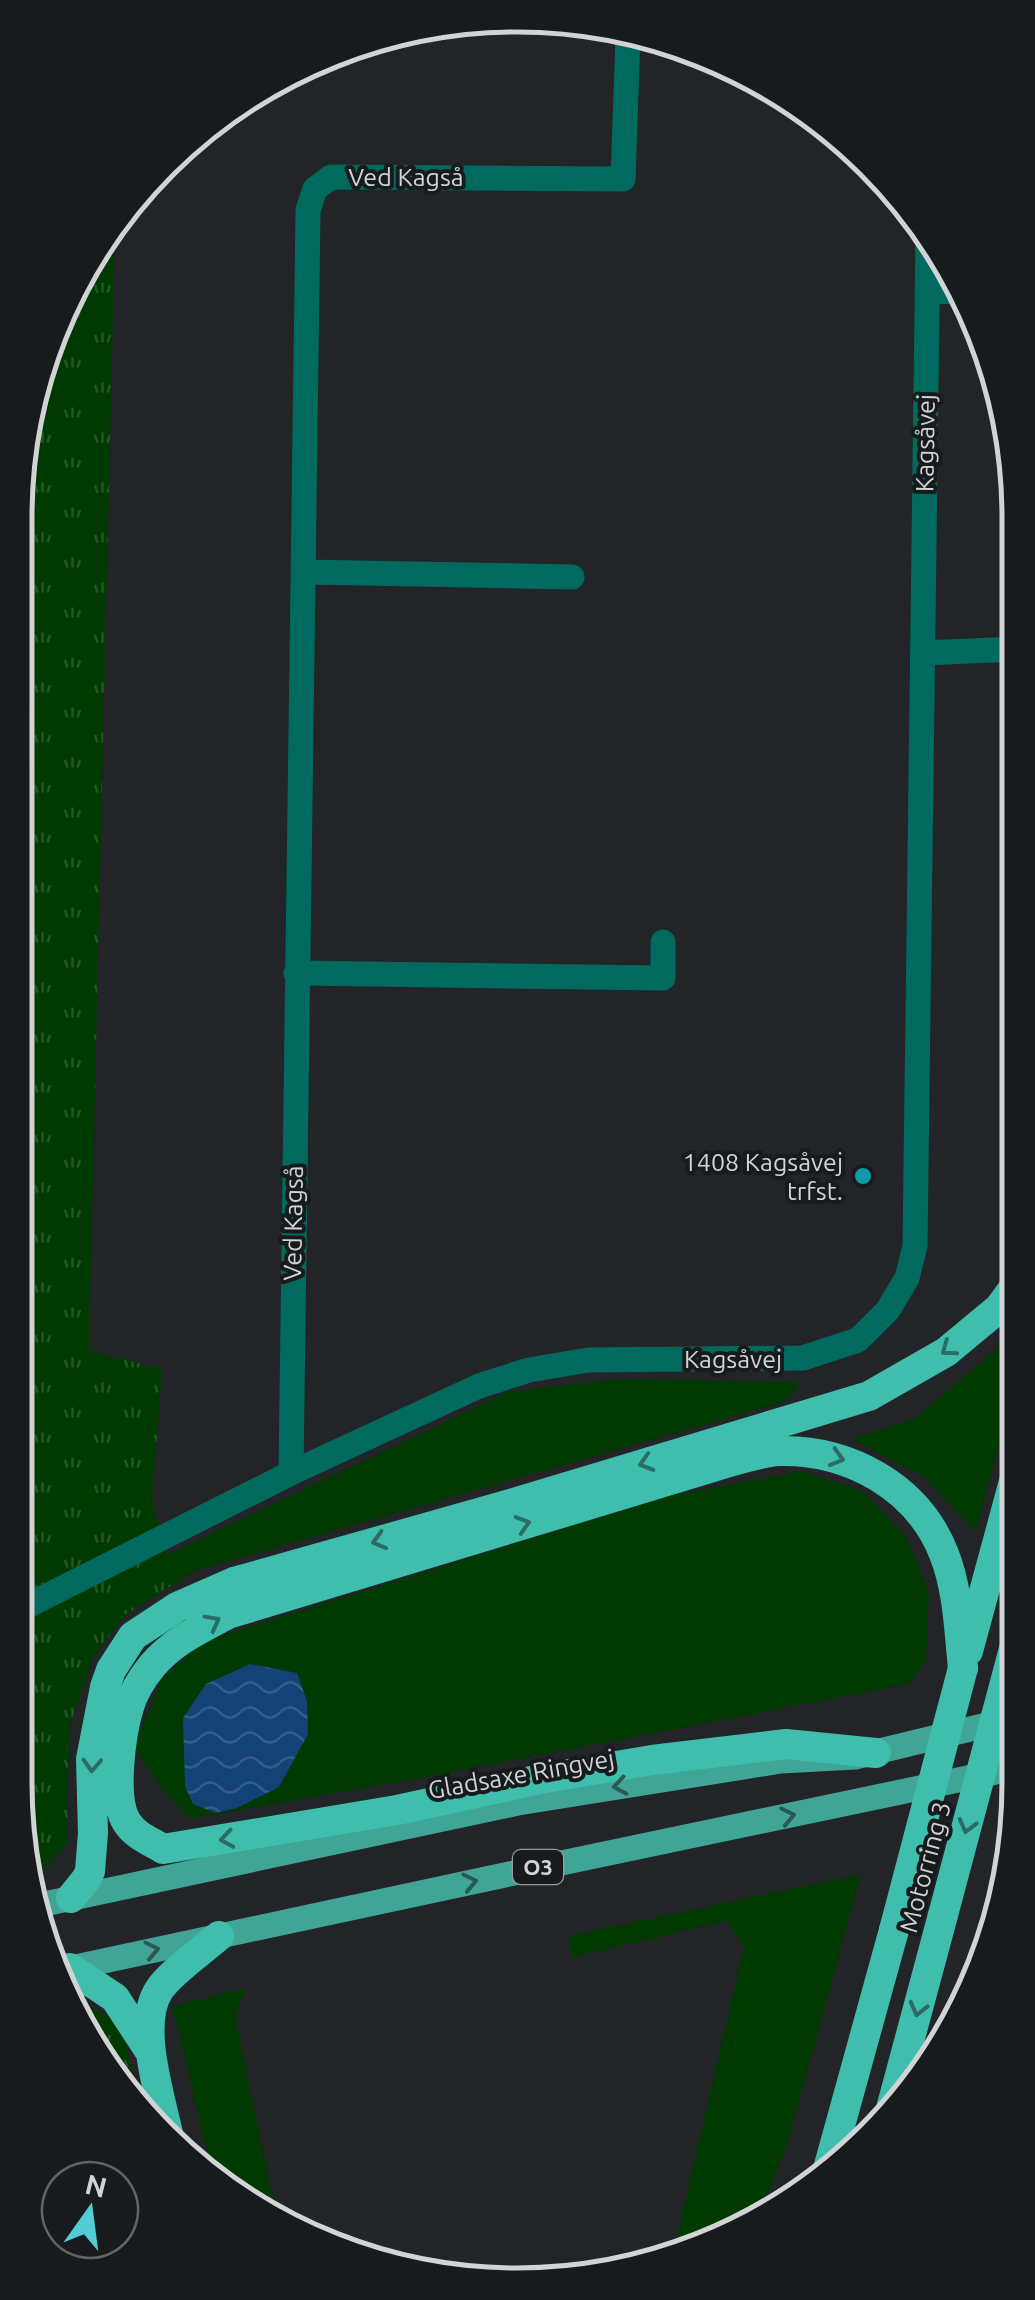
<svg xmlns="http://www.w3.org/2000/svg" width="1035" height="2300" font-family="Ubuntu,sans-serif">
	<defs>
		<pattern id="park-tufts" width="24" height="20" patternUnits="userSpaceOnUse" patternTransform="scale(2.5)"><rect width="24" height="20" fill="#003a00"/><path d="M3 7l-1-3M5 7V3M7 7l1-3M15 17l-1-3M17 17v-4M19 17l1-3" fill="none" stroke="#245624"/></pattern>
		<pattern id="water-waves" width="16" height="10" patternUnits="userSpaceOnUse" patternTransform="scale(2.5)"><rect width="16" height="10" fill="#134276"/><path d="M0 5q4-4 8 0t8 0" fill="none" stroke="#345c89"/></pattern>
	</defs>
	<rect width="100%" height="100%" fill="#222427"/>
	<path fill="#003a00" d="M1019 1330V1364L976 1532 924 1477 851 1439 914 1419Z
		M618 1379 800 1382 786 1401 197 1570 125 1615 92 1659 69 1728 67 1844 41 1871 42 1619 127 1574 508 1392Z
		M803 1471 863 1492 907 1538 929 1593 926 1660 909 1684 410 1780 189 1819 160 1786 134 1747 161 1680 203 1641 669 1496Z
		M861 1874 790 2135 758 2221 674 2250 744 1947 727 1921 573 1957 568 1936Z
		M245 1988 235 2018 278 2222 267 2218 212 2173 172 2006Z"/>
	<path fill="url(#park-tufts)" d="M115 232 89 1351 162 1369 152 1502 167 1555 172 1585 125 1615 92 1659 69 1728 67 1844 41 1871 30 1874 15 1782V517L53 326Z
		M95 2009 123 2027 139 2112 81 2012Z"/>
	<path fill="url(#water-waves)" d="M250 1664 297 1673 307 1701 308 1734 279 1787 237 1808 215 1813 193 1804 185 1786 183 1718 206 1684Z"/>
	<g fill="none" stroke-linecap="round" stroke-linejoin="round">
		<path stroke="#006a5f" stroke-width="25" d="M927 291 963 292
			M304 572 572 577
			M923 653 1016 649
			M296 973 663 978V942
			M291 1473 308 210 315 189 331 177 623 179 628 37
			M15 1612 291 1473 479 1386 529 1370 588 1360 803 1358 858 1340 888 1310 907 1278 915 1246 928 232"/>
		<path stroke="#40a597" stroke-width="25" d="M35 1906 518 1803 781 1761 855 1757 1020 1717
			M57 1971 528 1870 1020 1767"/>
		<path stroke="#40bead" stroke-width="30" d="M968 1651 1019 1463
			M876 1753 786 1744 652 1760 545 1778 397 1810 163 1849C150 1841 134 1835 126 1821 112 1797 121 1733 129 1707 133 1693 143 1677 152 1666 173 1641 200 1629 228 1614L733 1461C748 1457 764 1452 778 1451 849 1449 918 1487 944 1554 958 1589 959 1630 963 1668
			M71 1898 87 1878 90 1871 93 1833 91 1759 105 1687 111 1670 133 1636 177 1607 234 1582 507 1505 869 1396 946 1352 999 1308 1018 1282
			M70 1968 115 1998 149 2050
			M888 2120 943 1915
			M169 2138C161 2099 136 2025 159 1990 170 1973 203 1950 219 1936
			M828 2169 894 1930"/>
		<path stroke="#40bead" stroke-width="30" d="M943 1915 1019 1630
			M894 1930 963 1668"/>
	</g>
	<defs><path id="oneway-chevron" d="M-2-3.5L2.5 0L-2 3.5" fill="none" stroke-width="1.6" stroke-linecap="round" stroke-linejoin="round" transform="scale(2.5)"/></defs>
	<g stroke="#2c6c66">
		<use href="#oneway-chevron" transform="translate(948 1349) rotate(144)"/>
		<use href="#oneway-chevron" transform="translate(837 1458) rotate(16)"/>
		<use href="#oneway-chevron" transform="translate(646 1463) rotate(163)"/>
		<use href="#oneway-chevron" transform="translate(523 1524) rotate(-17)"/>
		<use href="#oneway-chevron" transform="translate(379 1541) rotate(164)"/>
		<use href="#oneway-chevron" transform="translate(213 1622) rotate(-28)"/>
		<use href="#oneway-chevron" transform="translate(92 1765) rotate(93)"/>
		<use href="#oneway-chevron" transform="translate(967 1826) rotate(105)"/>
		<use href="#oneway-chevron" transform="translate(227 1839) rotate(171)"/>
		<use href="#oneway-chevron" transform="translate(918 2009) rotate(105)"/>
	</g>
	<g stroke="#2a5954">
		<use href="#oneway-chevron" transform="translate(620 1786) rotate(170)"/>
		<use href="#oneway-chevron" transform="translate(788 1816) rotate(-12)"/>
		<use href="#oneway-chevron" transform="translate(470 1882) rotate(-12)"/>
		<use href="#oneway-chevron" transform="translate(152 1950) rotate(-12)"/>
	</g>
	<circle fill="#0f9aa8" stroke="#181b1e" stroke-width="4" cx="863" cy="1176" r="10"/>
	<g text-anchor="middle" stroke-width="8" stroke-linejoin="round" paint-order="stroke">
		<rect fill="#181b1e" stroke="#9a9c9e" stroke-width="2.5" x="513" y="1850" width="50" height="34" rx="8"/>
		<g font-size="22" font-weight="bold" fill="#d1d3d5">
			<text x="538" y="1875">O3</text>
		</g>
		<g font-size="25" fill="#d1d3d5" stroke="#181b1e">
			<text x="406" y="186">Ved Kagså</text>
			<text transform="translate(925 443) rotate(-89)" y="9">Kagsåvej</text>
			<text transform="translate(293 1223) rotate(-89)" y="9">Ved Kagså</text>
			<text x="733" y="1368">Kagsåvej</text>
			<text transform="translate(521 1774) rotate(-10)" y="9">Gladsaxe Ringvej</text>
			<text transform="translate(925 1867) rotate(-75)" y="9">Motorring 3</text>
		</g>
		<g font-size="25" fill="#d1d3d5" stroke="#181b1e" text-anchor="end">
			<text x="843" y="1171">1408 Kagsåvej<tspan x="843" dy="29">trfst.</tspan></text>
		</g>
	</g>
	<path d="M0 0H1035V2300H0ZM517 32H517A485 485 0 0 1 1002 517V1783A485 485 0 0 1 517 2268H517A485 485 0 0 1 32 1783V517A485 485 0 0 1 517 32Z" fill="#181b1e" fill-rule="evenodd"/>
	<path fill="none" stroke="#d1d3d5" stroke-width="5" d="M517 32H517A485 485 0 0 1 1002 517V1783A485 485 0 0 1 517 2268H517A485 485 0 0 1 32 1783V517A485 485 0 0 1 517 32Z"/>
	<g transform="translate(90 2210) rotate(14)"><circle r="48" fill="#181b1e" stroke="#626567" stroke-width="2.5"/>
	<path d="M0-8L18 38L0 25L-18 38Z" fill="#52ccd6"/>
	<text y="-15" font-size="28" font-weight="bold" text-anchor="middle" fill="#d1d3d5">N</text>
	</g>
</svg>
